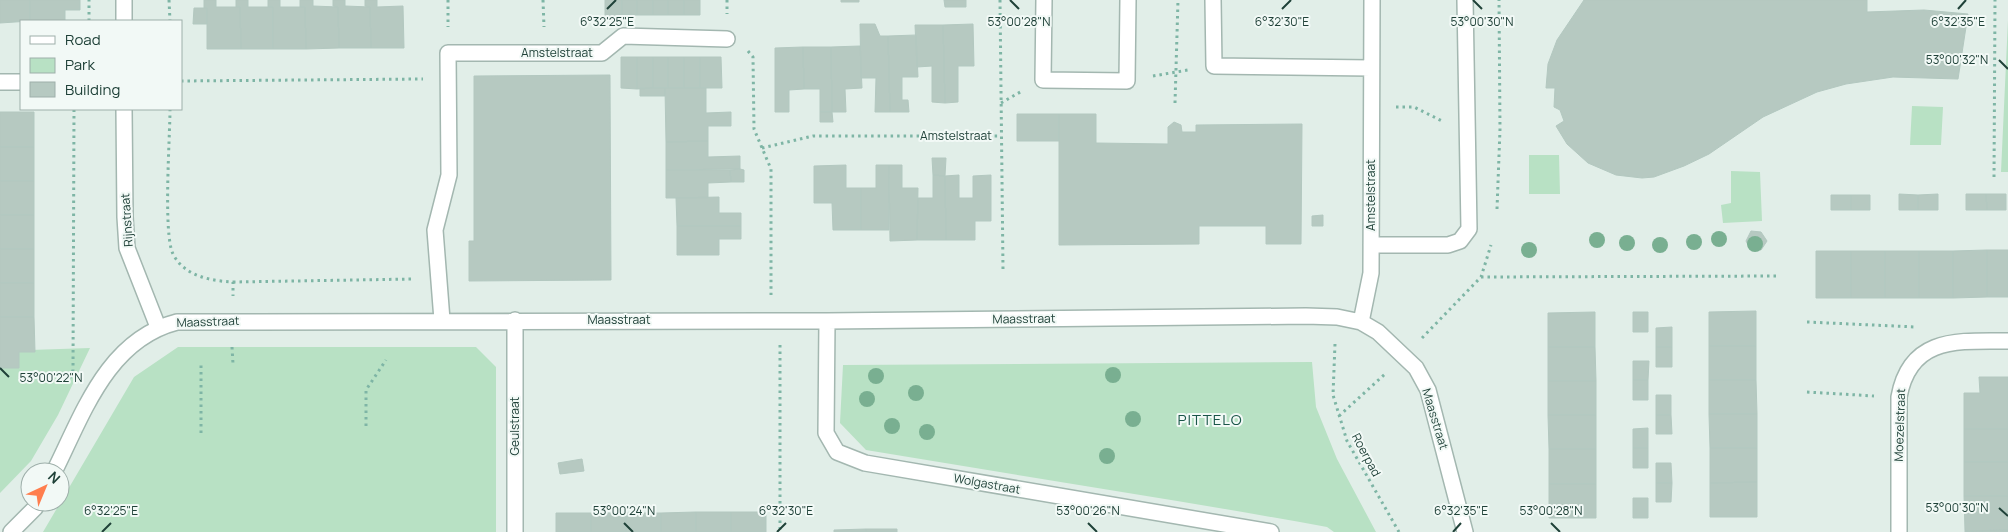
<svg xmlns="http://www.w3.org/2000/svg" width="2008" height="532" font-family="Manrope,sans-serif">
	<rect width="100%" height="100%" fill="#e1eee8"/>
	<path fill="#b8e1c4" d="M2008 20V172H2001Z
		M1912 106 1943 107 1941 145H1910Z
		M1529 155H1559L1560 194H1529Z
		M1731 171 1760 172 1762 221 1723 223 1721 205 1731 203Z
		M178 347H476L496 367V532H43L134 377Z
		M90 348 58 415 31 461 0 493V351Z
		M1312 362 1316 407 1337 459 1376 532H1334L1327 527C1174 499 1020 476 866 450L840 423 843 365Z"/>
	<path fill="#b6c9c1" stroke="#b3c8c0" d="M0 0H30V21L0 23Z
		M30 0H80V10H65V21H30Z
		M204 0H216V7H240L241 49H207V8H204Z
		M236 0H248V7H273V49H241L240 7H236Z
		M268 0H280V7H305L306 49H273V7H268Z
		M300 0H313V6L338 7 339 48 306 49 305 7H300Z
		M333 0H345V6L370 7 371 48H339L338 7 333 6Z
		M365 0H377V7L403 6 404 48H371L370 7 365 6Z
		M605 0H622V15L605 16Z
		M622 0H637V15H622Z
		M637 0H653V15H637Z
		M653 0H668V15H653Z
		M668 0H684V15H668Z
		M684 0H700V15H684Z
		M841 0H859V2H841Z
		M944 0H966V7H945Z
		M1584 0H1867V12L1924 10 1968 14 1958 79 1893 77 1846 84 1817 92 1763 117 1709 154 1684 166 1654 177 1642 178 1616 175 1588 163 1567 144 1556 126 1564 121 1560 110 1554 107 1555 88H1546L1548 64 1557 40Z
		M194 8H207V24H193Z
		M860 24H875L880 36H888L890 112H875L876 78H861Z
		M973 24 974 66H958V102L945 103 943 25Z
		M915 25H943L945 103 932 102V66L917 67Z
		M916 35 918 77H902V100H908L909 112H890L888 36Z
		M860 46 862 88 845 89 846 112H832L831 47Z
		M803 47H831L832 112H820V89H804Z
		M803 47 804 89 789 90V112H775V48Z
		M621 57H637V89L621 88Z
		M637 57H653V88L637 89Z
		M653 57H668V88H653Z
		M668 57H684V88H668Z
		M684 57H700V88H684Z
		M700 57H721L722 88H700Z
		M610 75 611 280 469 281V241H474V76Z
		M640 88H665V96H640Z
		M665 88H706V113L731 112V126H708V141L666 142Z
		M0 112H34V147H0Z
		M820 112H832L833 122H820Z
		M1017 114H1059V141H1017Z
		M1059 114H1096V143L1168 144V127L1174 122 1181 125 1182 132H1196V125L1302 124 1301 244H1266V226H1199V244L1059 245Z
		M708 141V157L740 156V169L666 170V142Z
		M0 147H34V181H0Z
		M932 158H946L945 176 933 175Z
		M846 165V188H861V230H833L832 203H814V166Z
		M876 165H889V230H861V188H876Z
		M889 165H902V188H918L917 240 890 241Z
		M740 169 744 170V182H731L730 170Z
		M666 170H730L731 182 708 183V198H666Z
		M933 175 945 176 946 240H917L918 198H933Z
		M959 175V198H973V176L991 175V221H975V240H946L945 176Z
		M0 181H34V215H0Z
		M1899 194 1918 195V210H1899Z
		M1938 194V210H1918V195Z
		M1966 194H1986L1987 210H1966Z
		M1986 194H2006V210H1987Z
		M1831 195H1851V210H1831Z
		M1851 195H1870V210H1851Z
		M719 197V213H741V226H677L676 198Z
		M0 215H34V249H0Z
		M1323 215V226H1312V216Z
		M677 226H741V239H719V255H677Z
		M1751 231 1761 232 1767 241 1761 250 1750 249 1746 241Z
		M0 249H34V283H0Z
		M1987 250H2008V297H1987Z
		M1987 250V297L1953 298V251Z
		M1816 251H1851V298H1816Z
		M1851 251H1885V298H1851Z
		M1885 251H1919V298H1885Z
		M1919 251H1953V298H1919Z
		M0 283H34V317H0Z
		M1756 311V346H1709V312Z
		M1595 312V347H1548V313Z
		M1633 312H1648V332H1633Z
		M0 317H34L35 352H19V368H0Z
		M1672 327V347H1656V328Z
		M1709 346H1756V380H1709Z
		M1548 347H1595L1596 381H1548Z
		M1656 347H1672V367H1656Z
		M1633 361H1649L1648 380H1633Z
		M1979 377H2008V429H1964V393H1980Z
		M1633 380H1648V400H1633Z
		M1709 380H1756L1757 414H1709Z
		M1548 381H1596V415H1548Z
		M1656 395H1671V415H1656Z
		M1709 414H1757V448H1710Z
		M1548 415H1596V449H1549Z
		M1656 415H1671L1672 434H1656Z
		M1648 428V448H1633V429Z
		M1964 429H2008V462H1964Z
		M1633 448H1648V468H1633Z
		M1710 448H1757V482L1710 483Z
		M1549 449H1596V484H1549Z
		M582 459 584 471 560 474 558 463Z
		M1964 462H2008V496H1964Z
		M1656 463H1671L1672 483H1656Z
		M1757 482V517H1710V483Z
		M1656 483H1672L1671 502H1656Z
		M1549 484H1596V518H1549Z
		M1964 496H2008V530L1965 531Z
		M1633 498H1648V518H1633Z
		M696 512V532H661V513Z
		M696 512H731V532H696Z
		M731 512H766V532H731Z
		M556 513H591V532H556Z
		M591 513H626V532H591Z
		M626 513H661V532H626Z
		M866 529H897V532H866Z
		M866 529V532H834V530Z
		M2008 530V532H1965V531Z"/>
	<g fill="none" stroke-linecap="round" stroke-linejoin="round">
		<g stroke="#a3b7b0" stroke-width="18">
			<path id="service" d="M442 320 435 230 449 175 448 53H602L623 36 727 39"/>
		</g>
		<g stroke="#a3b7b0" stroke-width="18">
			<path id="minor" d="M124 0V21
				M1044 0 1043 80 1127 81 1128 0
				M1213 0 1214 66 1371 68
				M0 82H21
				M124 109 125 217 127 248 158 327
				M1371 245H1448L1460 241 1469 229 1465 0
				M515 320V532
				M827 321 826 433 837 452 865 463 1271 532
				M1361 322 1371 273 1372 0
				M54 472C83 414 107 340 177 322L827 321 1306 316 1337 317 1361 322 1378 332 1416 368 1428 390 1465 532
				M11 532 35 508 38 502
				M1899 532V397C1910 336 1958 341 2008 341"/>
		</g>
		<path stroke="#7eb5a5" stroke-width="3" stroke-dasharray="2.5 4" stroke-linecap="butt" d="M169 0 170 21
			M448 0V27
			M543 0 544 27
			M727 0V14
			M1000 0 1003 269
			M89 21V0
			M748 51 753 57 754 129 771 169V295
			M1153 76 1188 70
			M181 81 423 79
			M1001 103 1022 91
			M1175 103 1178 0
			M1396 107H1414L1442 121
			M170 109C170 137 163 234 173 254 184 276 211 281 233 282V296
			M762 148 813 136H1001
			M1994 177 1995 0
			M1497 209 1500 129 1499 0
			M1481 277 1779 276
			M233 282 414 279
			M1807 322 1916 327
			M1422 338 1481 277 1491 245
			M1335 344 1333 395 1347 441 1399 532
			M780 345V532
			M232 347 233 364
			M70 378 73 370 74 109
			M1807 392 1874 396
			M1339 416 1385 374
			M366 426V390L386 360
			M201 433V364"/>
		<use href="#service" stroke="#fff" stroke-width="15"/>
		<use href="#minor" stroke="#fff" stroke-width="15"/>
	</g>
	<g fill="#79af91">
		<circle cx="1719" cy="239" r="8"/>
		<circle cx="1597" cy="240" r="8"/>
		<circle cx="1694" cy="242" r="8"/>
		<circle cx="1627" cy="243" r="8"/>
		<circle cx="1755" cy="244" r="8"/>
		<circle cx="1660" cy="245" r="8"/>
		<circle cx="1529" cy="250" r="8"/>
		<circle cx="1113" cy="375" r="8"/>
		<circle cx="876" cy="376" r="8"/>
		<circle cx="916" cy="393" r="8"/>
		<circle cx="867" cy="399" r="8"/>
		<circle cx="1133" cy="419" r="8"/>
		<circle cx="892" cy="426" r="8"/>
		<circle cx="927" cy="432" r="8"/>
		<circle cx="1107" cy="456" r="8"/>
	</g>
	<path fill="none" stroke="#1f4138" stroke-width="2" d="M1010 0 1019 9M1473 0 1482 9M607 9 616 0M1282 9 1291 0M1958 9 1966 0M1999 60 2008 69M0 368 9 377M1999 508 2008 516M624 523 633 532M1088 523 1097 532M1551 523 1560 532M102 532 111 523M777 532 786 523M1453 532 1461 523"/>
	<g text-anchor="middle" stroke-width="4" stroke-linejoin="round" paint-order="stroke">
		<g font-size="12" fill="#1f4138" stroke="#f2f9f6">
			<text x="557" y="57">Amstelstraat</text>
			<text x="956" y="140">Amstelstraat</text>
			<text transform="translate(1371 195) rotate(-90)" y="4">Amstelstraat</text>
			<text transform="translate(127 220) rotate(-94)" y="4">Rijnstraat</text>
			<text transform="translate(1024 319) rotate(-1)" y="4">Maasstraat</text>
			<text x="619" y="324">Maasstraat</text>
			<text transform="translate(208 322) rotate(-2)" y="4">Maasstraat</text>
			<text transform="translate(1435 419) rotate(73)" y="4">Maasstraat</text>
			<text transform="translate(1900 425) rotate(-88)" y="4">Moezelstraat</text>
			<text transform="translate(515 426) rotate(-90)" y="4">Geulstraat</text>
			<text transform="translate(1366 455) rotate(62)" y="4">Roerpad</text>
			<text transform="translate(987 484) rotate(10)" y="4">Wolgastraat</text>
		</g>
		<g font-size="15" letter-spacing="1" fill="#195548" stroke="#f2f9f6">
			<text x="1210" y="425">PITTELO</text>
		</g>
	</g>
	<g font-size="12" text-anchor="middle" fill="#1f4138" stroke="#f2f9f6" stroke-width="4" stroke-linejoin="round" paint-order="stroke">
		<text x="1019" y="26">53°00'28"N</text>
		<text x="1482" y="26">53°00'30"N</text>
		<text x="607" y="26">6°32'25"E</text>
		<text x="1282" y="26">6°32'30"E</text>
		<text x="1958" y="26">6°32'35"E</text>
		<text x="1957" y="64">53°00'32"N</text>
		<text x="51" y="382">53°00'22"N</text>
		<text x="1957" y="512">53°00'30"N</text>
		<text x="111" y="515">6°32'25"E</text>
		<text x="786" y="515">6°32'30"E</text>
		<text x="1461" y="515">6°32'35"E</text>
		<text x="624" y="515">53°00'24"N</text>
		<text x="1088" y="515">53°00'26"N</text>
		<text x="1551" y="515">53°00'28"N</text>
	</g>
	<rect x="20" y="20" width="162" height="90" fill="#f2f9f6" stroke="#9eafaa"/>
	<rect x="30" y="36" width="25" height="8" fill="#ffffff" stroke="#9eafaa"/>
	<text x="65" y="45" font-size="15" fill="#1f4138">Road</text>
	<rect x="30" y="58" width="25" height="15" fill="#b8e1c4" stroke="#9eafaa"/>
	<text x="65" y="70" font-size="15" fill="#1f4138">Park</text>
	<rect x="30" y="82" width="25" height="15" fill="#b6c9c1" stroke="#9eafaa"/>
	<text x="65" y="95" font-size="15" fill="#1f4138">Building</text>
	<g transform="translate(45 487) rotate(44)"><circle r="24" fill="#f2f9f6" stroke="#9eafaa"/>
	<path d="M0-4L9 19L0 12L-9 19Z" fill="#ff7e4e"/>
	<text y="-8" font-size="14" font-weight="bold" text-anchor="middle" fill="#1f4138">N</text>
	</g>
</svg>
